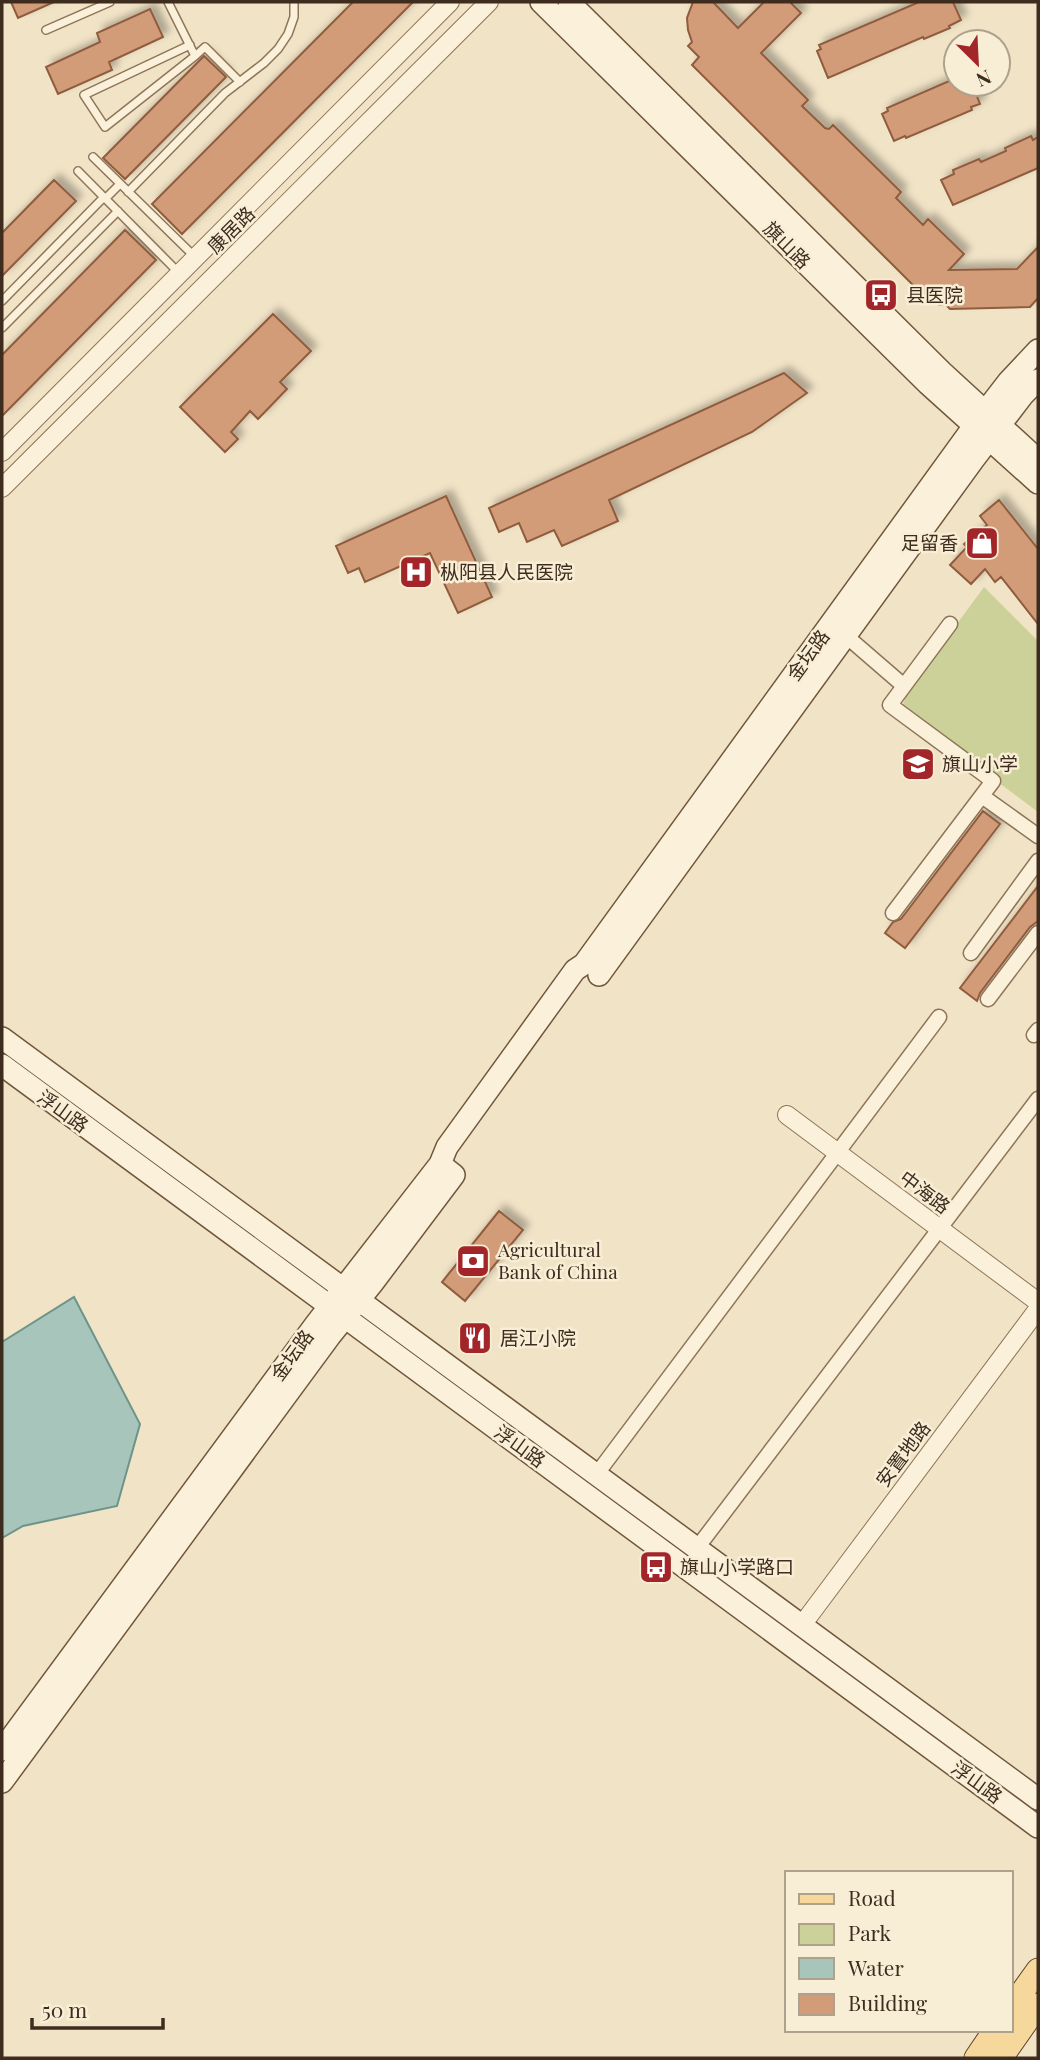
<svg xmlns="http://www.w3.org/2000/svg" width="1040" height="2060" font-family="'Playfair Display','Noto Sans SC',serif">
	<defs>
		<filter id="shadow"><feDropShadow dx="6" dy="-6" stdDeviation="3.5" flood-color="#0004"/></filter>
	</defs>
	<rect width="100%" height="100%" fill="#f1e3c6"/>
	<path fill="#ccd199" d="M984 587 1038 641V812L911 717 903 705 907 692Z"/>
	<path fill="#a8c5bb" stroke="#6d948a" stroke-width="2" d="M74 1297 140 1424 117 1506 23 1526 2 1538V1342Z"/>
	<path fill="#d29c79" stroke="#8f5c3e" stroke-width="2" filter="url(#shadow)" d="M11 2H54L18 18Z
		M353 2H413L182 234 152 204Z
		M693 2H713L738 28 764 2H790L801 13 761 53 808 100 802 106 825 128 829 129 833 125 901 192 896 198 923 225 928 219 964 254 949 270 1017 269 1038 247V298L1030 307 950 309 945 304 939 305 927 293 924 296 692 65 699 57 688 46 692 42 688 30 687 18Z
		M919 2H953L961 20 949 26 950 28 924 39 923 37 828 78 817 51 821 49 819 45Z
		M150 9 163 37 109 62 112 70 58 94 46 67 100 42 97 33Z
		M204 56 226 77 125 179 103 158Z
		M956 78V84H972L980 104 971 107 972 110 906 138 905 136 894 141 882 114 888 111 887 108Z
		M1031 136 1033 140 1038 137V168L953 205 941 180 954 174 953 170 979 159 981 162 1006 151 1005 148Z
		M54 180 76 201 2 276V233Z
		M125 230 156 260 2 416V355Z
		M273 314 311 351 280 382 287 389 258 419 250 411 231 432 238 439 225 452 180 407Z
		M784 373 807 393 752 432 609 500 618 521 562 546 554 530 527 542 519 523 499 532 489 508Z
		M446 496 492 597 458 613 430 553 365 582 359 568 348 573 336 546Z
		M999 500 1038 549V624L1001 577 995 582 985 569 971 584 950 565 967 547 964 544 987 525 980 516Z
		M983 811 1000 824 905 948 885 933 893 922 901 919Z
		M1038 886V921L1030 927 980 993 977 1001 960 988Z
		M499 1211 523 1230 465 1301 442 1282Z"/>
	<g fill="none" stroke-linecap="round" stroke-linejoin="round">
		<g stroke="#8e755a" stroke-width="10">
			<path id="service" d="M168 2 195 56 205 47 240 82
				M46 30 110 2
				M190 45 84 95 105 127 195 56
				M93 157 195 257
				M78 171 179 273
				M128 192 225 93 264 63 278 49 288 34 294 17V2
				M105 199 120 184
				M2 301 104 197
				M2 328 118 211"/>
		</g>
		<g stroke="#8e755a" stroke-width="17">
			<path id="minor" d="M845 635 904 686
				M982 796 1038 836
				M893 913 993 781 890 705 950 624
				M971 953 1038 861
				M988 999 1038 933
				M1034 1035 1038 1030
				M596 1475 939 1017
				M697 1548 1038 1099"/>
		</g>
		<g stroke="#8e755a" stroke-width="20">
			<path id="tertiary" d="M2 452 450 2
				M2 488 489 2
				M787 1115 1038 1302
				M802 1625 1038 1309"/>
		</g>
		<g stroke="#70563d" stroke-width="24">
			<path id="secondary" d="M541 2 928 384 1038 483
				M569 2 942 372 1038 460
				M599 975 974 459 1023 395 1038 380
				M2 1038 1038 1799
				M2 1065 1038 1827
				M2 1750 315 1325 440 1164 447 1147 575 970 584 964 974 426 1008 382 1038 350
				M2 1782 330 1336 372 1284 454 1175 440 1164"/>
		</g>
		<g stroke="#5c432e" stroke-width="25">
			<path id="primary" d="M1010 2009 1038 1970
				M976 2058 995 2030
				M1001 2058 1038 2005"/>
		</g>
		<use href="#service" stroke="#fbf1da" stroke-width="7"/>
		<use href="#minor" stroke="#fbf1da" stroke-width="14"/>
		<use href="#tertiary" stroke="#fbf1da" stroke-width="18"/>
		<use href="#secondary" stroke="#fbf1da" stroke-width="21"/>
		<use href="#primary" stroke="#f6d89c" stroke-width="23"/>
	</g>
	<defs>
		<g id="bus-square" transform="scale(1.75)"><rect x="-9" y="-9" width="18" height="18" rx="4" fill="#a22529" stroke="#f8eed6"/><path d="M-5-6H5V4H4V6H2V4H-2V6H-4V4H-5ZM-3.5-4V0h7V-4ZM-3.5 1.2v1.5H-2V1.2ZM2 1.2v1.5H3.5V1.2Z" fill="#fff"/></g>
		<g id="shop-square" transform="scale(1.75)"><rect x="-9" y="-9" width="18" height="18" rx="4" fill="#a22529" stroke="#f8eed6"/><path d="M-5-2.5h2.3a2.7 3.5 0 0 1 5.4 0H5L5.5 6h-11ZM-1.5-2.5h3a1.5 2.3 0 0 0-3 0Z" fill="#fff"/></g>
		<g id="hospital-square" transform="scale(1.75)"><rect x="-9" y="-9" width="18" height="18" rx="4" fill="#a22529" stroke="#f8eed6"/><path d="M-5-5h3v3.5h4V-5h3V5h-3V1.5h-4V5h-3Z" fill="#fff"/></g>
		<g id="school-square" transform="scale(1.75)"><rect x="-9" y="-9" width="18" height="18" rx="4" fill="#a22529" stroke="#f8eed6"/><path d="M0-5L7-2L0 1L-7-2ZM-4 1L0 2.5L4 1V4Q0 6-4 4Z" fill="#fff"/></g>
		<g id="bank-square" transform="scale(1.75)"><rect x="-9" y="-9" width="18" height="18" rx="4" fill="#a22529" stroke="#f8eed6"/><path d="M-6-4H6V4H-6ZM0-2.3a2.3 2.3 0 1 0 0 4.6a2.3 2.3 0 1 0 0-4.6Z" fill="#fff"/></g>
		<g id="restaurant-square" transform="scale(1.75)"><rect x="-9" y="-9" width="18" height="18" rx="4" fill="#a22529" stroke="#f8eed6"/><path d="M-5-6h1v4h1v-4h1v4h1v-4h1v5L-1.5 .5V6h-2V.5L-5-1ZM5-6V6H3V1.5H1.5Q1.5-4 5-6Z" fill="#fff"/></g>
	</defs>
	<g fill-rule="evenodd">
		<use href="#bus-square" x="881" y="295"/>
		<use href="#shop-square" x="982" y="543"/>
		<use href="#hospital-square" x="416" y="572"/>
		<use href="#school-square" x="918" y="764"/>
		<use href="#bank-square" x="473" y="1261"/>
		<use href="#restaurant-square" x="475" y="1338"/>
		<use href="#bus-square" x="656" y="1567"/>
	</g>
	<g text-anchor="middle" stroke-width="5" stroke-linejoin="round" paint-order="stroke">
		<g font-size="19" fill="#3e2d1f" stroke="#f8eed6">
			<text transform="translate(231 230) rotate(-45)" y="7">康居路</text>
			<text transform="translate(787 245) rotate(45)" y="7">旗山路</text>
			<text transform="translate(808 655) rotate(-54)" y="7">金坛路</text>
			<text transform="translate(63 1111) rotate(36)" y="7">浮山路</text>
			<text transform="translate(925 1192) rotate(37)" y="7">中海路</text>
			<text transform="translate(292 1355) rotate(-54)" y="7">金坛路</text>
			<text transform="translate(520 1446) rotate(36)" y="7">浮山路</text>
			<text transform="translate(903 1454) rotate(-53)" y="7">安置地路</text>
			<text transform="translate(977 1782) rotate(36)" y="7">浮山路</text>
		</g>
		<g font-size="19" fill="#3e2d1f" stroke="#f8eed6" text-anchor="start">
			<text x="906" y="302">县医院</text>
			<text x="958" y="550" text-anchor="end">足留香</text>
			<text x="440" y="579">枞阳县人民医院</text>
			<text x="942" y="771">旗山小学</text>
			<text x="498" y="1257">Agricultural<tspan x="498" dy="22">Bank of China</tspan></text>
			<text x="500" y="1345">居江小院</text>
			<text x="680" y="1574">旗山小学路口</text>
		</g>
	</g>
	<rect width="1040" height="2060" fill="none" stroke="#3e2d1f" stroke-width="7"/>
	<rect x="785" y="1871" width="228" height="161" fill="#f8eed6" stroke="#aea18d" stroke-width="2"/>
	<rect x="799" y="1894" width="35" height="10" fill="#f6d89c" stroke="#aea18d" stroke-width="2"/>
	<text x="848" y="1906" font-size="21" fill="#3e2d1f">Road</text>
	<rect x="799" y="1924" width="35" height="21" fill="#ccd199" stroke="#aea18d" stroke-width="2"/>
	<text x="848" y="1941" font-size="21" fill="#3e2d1f">Park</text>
	<rect x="799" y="1958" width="35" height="21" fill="#a8c5bb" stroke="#aea18d" stroke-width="2"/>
	<text x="848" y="1976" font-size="21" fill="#3e2d1f">Water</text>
	<rect x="799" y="1994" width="35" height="21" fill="#d29c79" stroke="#aea18d" stroke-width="2"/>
	<text x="848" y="2011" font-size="21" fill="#3e2d1f">Building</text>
	<g transform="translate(977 63) rotate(156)"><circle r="33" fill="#f8eed6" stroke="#aea18d" stroke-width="2"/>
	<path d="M0-5L12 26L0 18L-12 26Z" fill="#a22529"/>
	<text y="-10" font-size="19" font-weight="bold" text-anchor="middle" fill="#3e2d1f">N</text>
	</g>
	<path d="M32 2018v10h131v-10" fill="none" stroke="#3e2d1f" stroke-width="3.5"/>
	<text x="42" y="2018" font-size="21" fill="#3e2d1f" stroke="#f8eed6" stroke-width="5" paint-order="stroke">50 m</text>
</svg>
